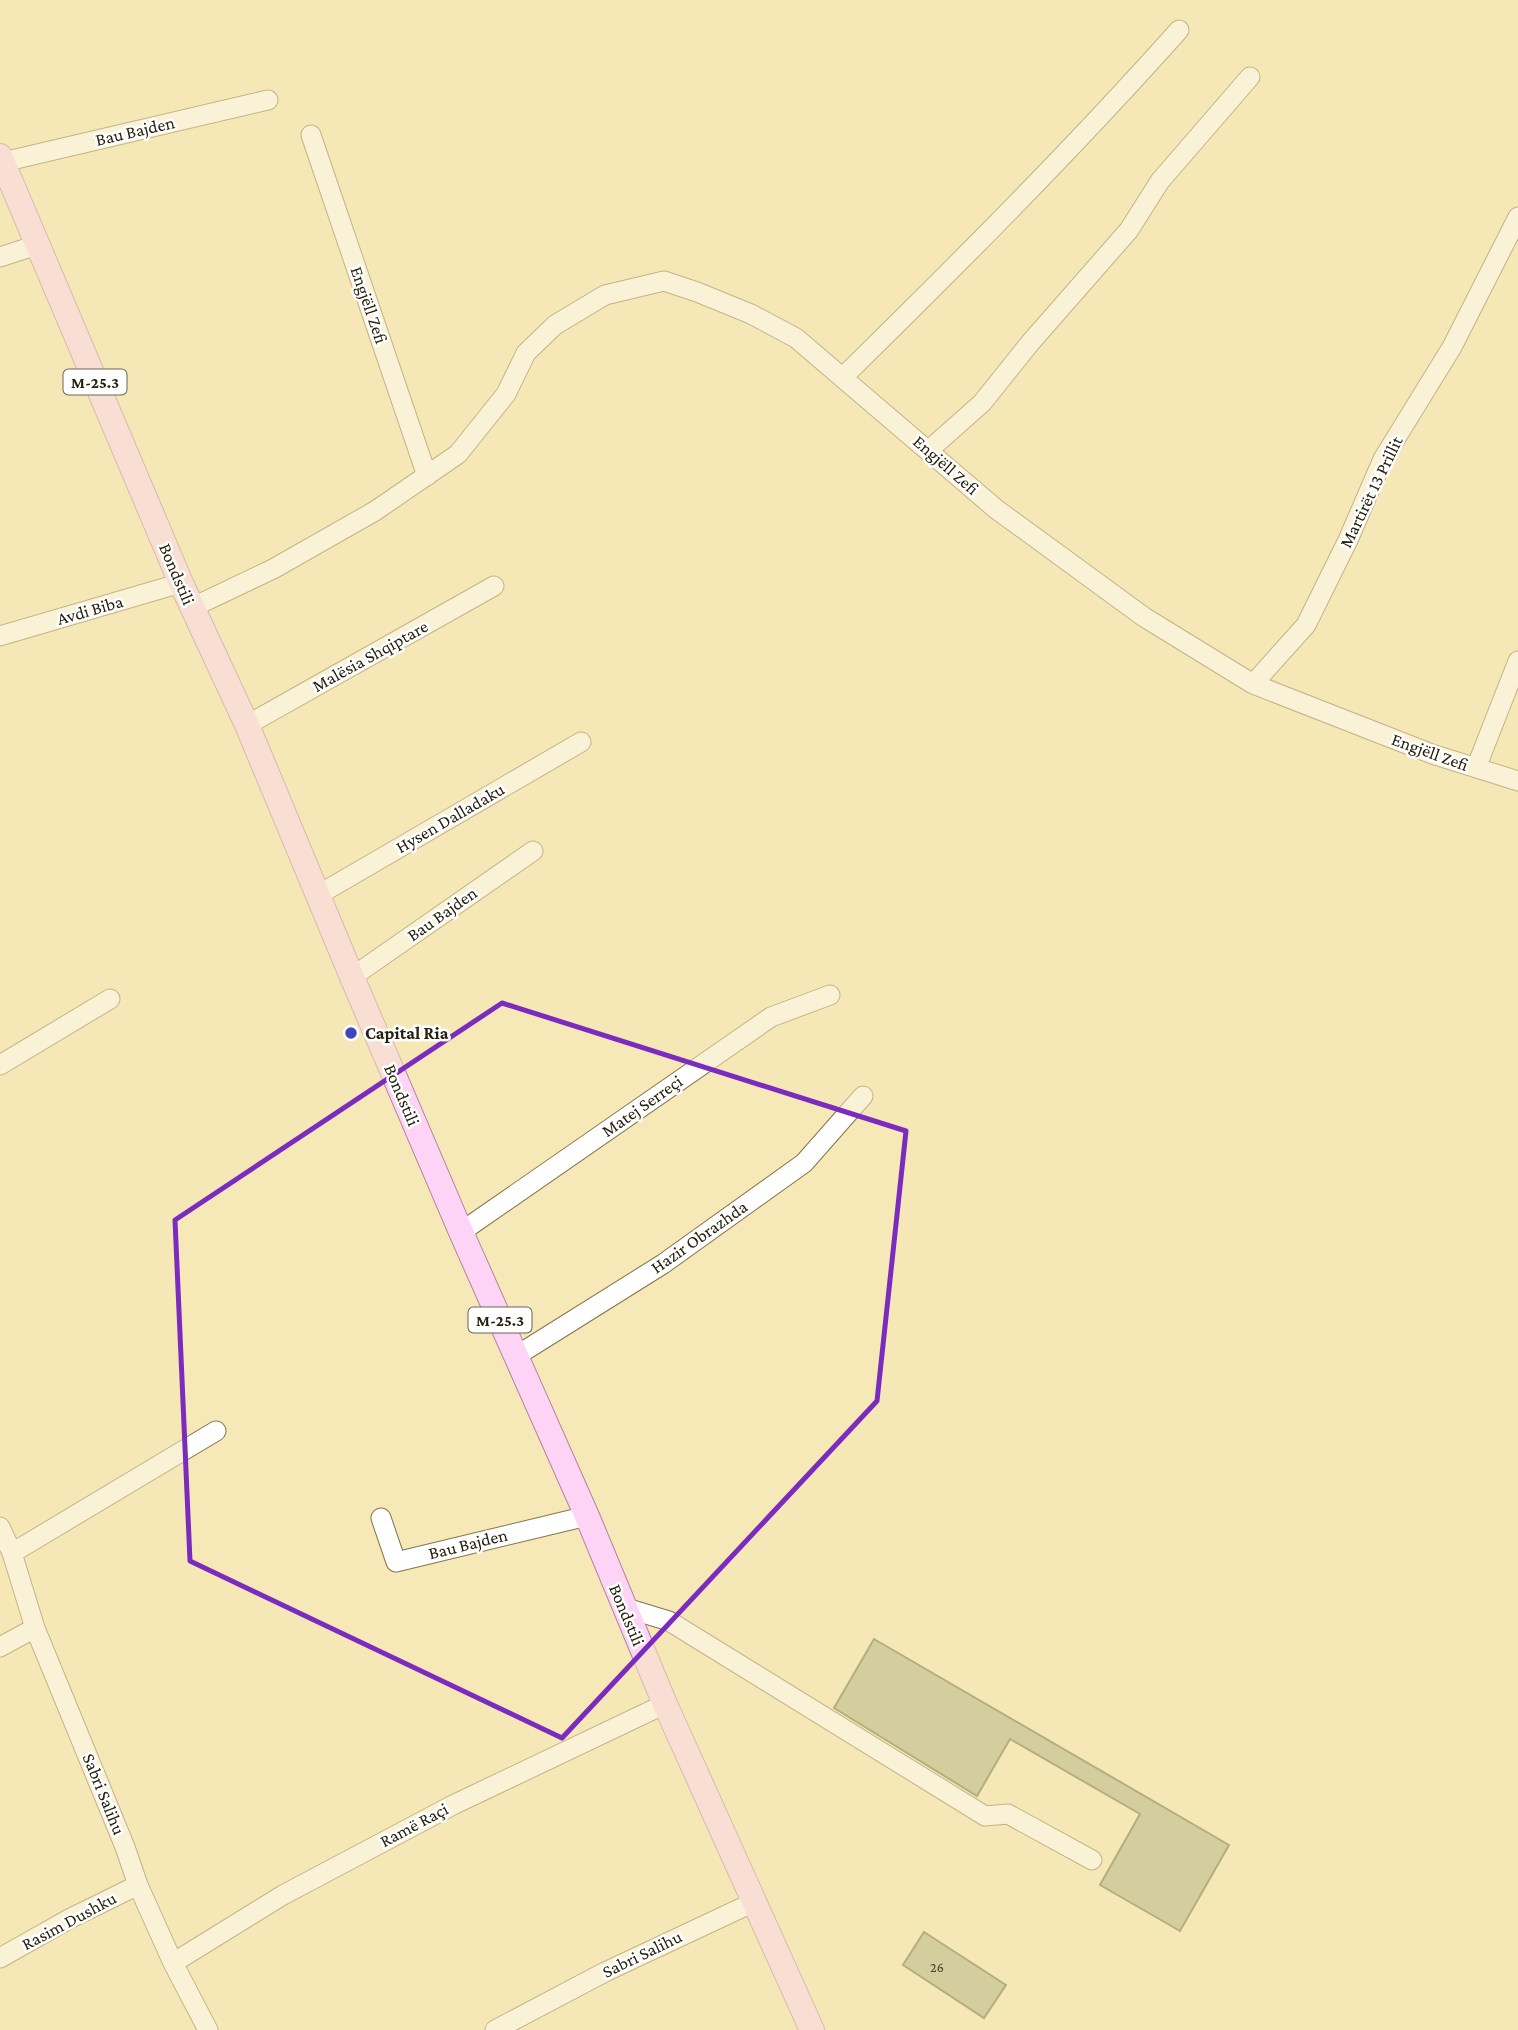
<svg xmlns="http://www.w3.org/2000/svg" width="1518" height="2030" font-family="'Crimson Pro',serif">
	<rect width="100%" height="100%" fill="#f6e8b7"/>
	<path fill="#aaaf80" stroke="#65693d" stroke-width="2" d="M874 1639 1229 1845 1180 1931 1100 1885 1140 1814 1010 1739 977 1796 834 1708Z
		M924 1932 1006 1985 984 2018 903 1965Z"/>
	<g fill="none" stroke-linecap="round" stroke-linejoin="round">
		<g stroke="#827548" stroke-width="21">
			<path id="minor" d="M311 135 427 476
				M3 162 268 100
				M0 257 37 245
				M843 377C958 264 1072 150 1179 30
				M929 450 982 403 1030 343 1129 230 1160 181 1250 77
				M191 608 273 569 375 511 458 454 506 394 526 353 555 325 605 295 664 281 697 292 751 314 796 338 996 509 1144 617 1253 684 1432 754 1518 781
				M0 636 181 583
				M1253 684 1306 625 1348 540 1383 459 1452 347 1518 217
				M247 725 494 586
				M1476 768 1518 661
				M318 895 581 742
				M352 977 533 851
				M0 1065 110 999
				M461 1232 771 1017 830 995
				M516 1356 663 1264 804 1163 863 1096
				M381 1518 396 1562 587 1516
				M0 1527 12 1553 35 1628 125 1847 138 1885 173 1963 208 2030
				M12 1553 216 1431
				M623 1607 669 1621 985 1816 1008 1814 1092 1860
				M0 1647 35 1628
				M0 1958 69 1919 138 1885
				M173 1963 283 1895 453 1805 665 1704
				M495 2030 605 1972 754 1902"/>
		</g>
		<g stroke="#b183a0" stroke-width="26">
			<path id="major" d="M0 156 181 583 247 725 352 977 461 1232 587 1516 665 1704 812 2030"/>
		</g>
		<use href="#minor" stroke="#fff" stroke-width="19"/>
		<use href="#major" stroke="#fdd4f5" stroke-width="24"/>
	</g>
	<path d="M0 0H1518V2030H0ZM502 1003 906 1131 877 1401 562 1738 190 1561 175 1220Z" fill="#f6e8b7" fill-opacity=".55" fill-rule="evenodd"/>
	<path fill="none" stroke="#7b2cbf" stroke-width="5" stroke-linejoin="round" d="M502 1003 906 1131 877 1401 562 1738 190 1561 175 1220Z"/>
	<circle fill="#3d47bb" stroke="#fff" stroke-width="2.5" cx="351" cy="1033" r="7"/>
	<g text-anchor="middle" stroke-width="5" stroke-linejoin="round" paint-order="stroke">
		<g font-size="14" fill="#47442a">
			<text x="937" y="1972">26</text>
		</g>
		<g fill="#fff" stroke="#676456" stroke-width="2">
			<rect x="63.5" y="369.5" width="63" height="25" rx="5"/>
			<rect x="468.5" y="1307.5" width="63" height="25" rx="5"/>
		</g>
		<g font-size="16" font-weight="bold" fill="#26210e">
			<text x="95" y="388">M-25.3</text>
			<text x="500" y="1326">M-25.3</text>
		</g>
		<g font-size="18" fill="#26210e" stroke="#fff">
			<text transform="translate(135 131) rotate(-13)" y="6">Bau Bajden</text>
			<text transform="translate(369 305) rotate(71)" y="6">Engjëll Zefi</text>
			<text transform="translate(946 465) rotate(41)" y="6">Engjëll Zefi</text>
			<text transform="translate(1371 492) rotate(-64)" y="6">Martirët 13 Prillit</text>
			<text transform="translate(177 574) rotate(67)" y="6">Bondstili</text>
			<text transform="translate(90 610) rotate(-16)" y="6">Avdi Biba</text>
			<text transform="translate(370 656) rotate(-29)" y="6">Malësia Shqiptare</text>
			<text transform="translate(1430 752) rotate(20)" y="6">Engjëll Zefi</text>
			<text transform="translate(450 818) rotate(-30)" y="6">Hysen Dalladaku</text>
			<text transform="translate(442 914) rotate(-35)" y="6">Bau Bajden</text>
			<text transform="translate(402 1095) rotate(67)" y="6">Bondstili</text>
			<text transform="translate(642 1106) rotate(-35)" y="6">Matej Serreçi</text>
			<text transform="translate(699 1237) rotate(-35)" y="6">Hazir Obrazhda</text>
			<text transform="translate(468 1544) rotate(-14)" y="6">Bau Bajden</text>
			<text transform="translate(627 1615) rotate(67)" y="6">Bondstili</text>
			<text transform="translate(104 1794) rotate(68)" y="6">Sabri Salihu</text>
			<text transform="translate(414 1825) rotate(-28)" y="6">Ramë Raçi</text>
			<text transform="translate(69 1921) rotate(-28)" y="6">Rasim Dushku</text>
			<text transform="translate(642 1954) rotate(-26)" y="6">Sabri Salihu</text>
		</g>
		<g font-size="18" font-weight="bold" fill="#26210e" stroke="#fff" text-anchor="start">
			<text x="365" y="1039">Capital Ria</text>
		</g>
	</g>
</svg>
